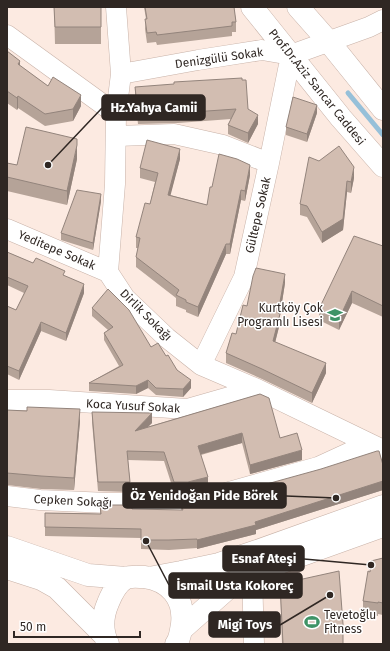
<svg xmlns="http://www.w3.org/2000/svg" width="390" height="651" font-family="'Fira Sans',sans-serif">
	<rect width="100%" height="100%" fill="#fceae1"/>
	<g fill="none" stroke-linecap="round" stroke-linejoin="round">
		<path stroke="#96c0d9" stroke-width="5" d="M348 93 383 135"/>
		<g stroke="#c8b2a8" stroke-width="21">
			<path id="street" d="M116 7 121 74 116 114 115 184 108 272 125 298 167 338 201 365 257 389 383 450
				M7 35 116 114
				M121 74 198 60 262 50 291 55 369 27 383 20
				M117 136 174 134 223 145 269 163 244 277 201 365
				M269 163 291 55
				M7 229 108 272
				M7 400H49L187 409 257 389
				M7 496 40 500 108 503H190L318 467 368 444
				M252 573 254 644"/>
		</g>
		<g stroke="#c8b2a8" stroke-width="23">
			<path id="secondary" d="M252 7 341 118 383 166
				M298 7 329 42 383 109"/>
		</g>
		<g stroke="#c8b2a8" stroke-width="23">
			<path id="primary" d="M7 547 88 575 126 578
				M7 568 41 579 57 588 103 634
				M149 578 181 572 219 564 257 551 383 506
				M182 629 235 582 252 573 383 526
				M108 644C101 630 102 617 108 603 112 593 117 583 126 578 131 576 139 577 144 577 169 580 185 598 182 624 181 630 180 639 176 644"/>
		</g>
		<use href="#street" stroke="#fff" stroke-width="20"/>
		<use href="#secondary" stroke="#fff" stroke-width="22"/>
		<use href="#primary" stroke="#fff" stroke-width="22"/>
	</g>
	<path fill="#b5a398" d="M54 7H101V44H55Z
		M144 7H234L236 22V32H232V36L157 45 156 42 147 43 145 29 146 19Z
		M7 51 20 66 48 86 81 106 73 121 45 126 18 108 17 110 7 103Z
		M135 87 248 109 258 124 248 143 228 134V125L231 119 178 123 138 124 135 97Z
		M317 113 307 142 286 135V127Z
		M77 159 67 205 7 191V163L17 165Z
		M180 159 170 195 207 205 212 187 250 175 245 201 241 200 230 254H226L198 317 186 312V310L176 306V298L136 267V257L138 248H136V237L150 204 155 182 140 178V168Z
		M354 178 351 193 347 192 343 230 322 243 307 217 300 215V204Z
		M101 201 93 250 61 240V233Z
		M383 246V317L352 303 339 330 319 320V309Z
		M7 252 33 263 65 276 84 293 66 341 41 331 19 380 7 374V306L16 310 24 293 7 285Z
		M285 283 280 315V323L275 342 326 373 312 403 262 379 226 363V353L236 334 247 306Z
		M92 308 166 356 177 370 191 388 183 397 156 395 148 388 136 394 89 391V383L119 366 104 340V333L108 330 92 316Z
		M260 394 280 438 302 460 250 474 242 443 201 455 208 486 188 492H174L164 461 128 460 130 482V492L98 491 92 422V412L152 423 147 427Z
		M7 410 80 421 74 490 41 489 7 485Z
		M383 465V490L256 530V534L197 549V548L169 550 141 549V538L45 536V513L100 514V505L132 509 181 510V505H193L215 501 229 498 256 491V487Z
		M383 558V615L378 614V616L363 613V601L370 572Z
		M280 584 343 644H282Z"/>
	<path fill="#93847c" d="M20 61V72L18 64Z
		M81 95V106L73 121V109Z
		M18 96V108L17 110V98Z
		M317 105V113L307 142V134Z
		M258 115V124L248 143V133Z
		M77 145V159L67 205V191Z
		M180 149V159L168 205V195Z
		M250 165V175L245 201V191Z
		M354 167V178L351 193V182Z
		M347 181V192L343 230 322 243V232Z
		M241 190V200L230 254V244Z
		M101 194V201L93 250V243Z
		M226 244V254L198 317V307Z
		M285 274V283L280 315V323L273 351V341Z
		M84 284V293L66 341V333Z
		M352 291V303L339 330V319Z
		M41 322V331L19 380V371Z
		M326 363V373L312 403V393Z
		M148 380V388L136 394V386Z
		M191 380V388L183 397V389Z
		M80 409V421L74 490V478Z
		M152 413V423L135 440V431Z
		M242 433V443L198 455V446Z
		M302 450V460L250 474V465Z
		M208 477V486L188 492V482Z
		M383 481V490L256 530V534L197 549V540Z"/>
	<path fill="#d2bdb1" stroke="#93847c" d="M54 7H101V27H55Z
		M145 7H234L236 22H232V26L157 35 156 32 147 33 145 19H147Z
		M7 51 20 61 18 64 48 86 53 77 81 95 73 109 45 114 18 96 17 98 7 91Z
		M242 78V80H246L248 109 258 115 248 133 228 125 236 109 178 113 138 114 135 87 174 84V82Z
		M293 97 317 105 307 134 286 127Z
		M26 127 77 139V145L67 191 7 177V163L17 165Z
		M147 140 180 149 168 195 207 205 210 187H212L219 154 237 159 250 165 245 191 241 190 230 244H226L198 307 186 302V300L176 295 179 290 136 257 140 238 136 237 145 203 150 204 158 173 140 168Z
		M339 146 354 167 351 182 347 181 343 219 322 232 307 206 300 204 309 157 319 161Z
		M77 190 101 194 93 243 61 233Z
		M354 236 383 246V306L352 291 339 319 319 309Z
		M7 252 33 263 36 258 65 271 63 275 84 284 66 333 41 322 19 371 7 366V306L16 310 28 286 7 277Z
		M256 268 285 274 278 313 280 314 273 341 326 363 312 393 262 369 226 353 232 333 236 334 243 305 247 306 253 276Z
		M108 289 129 310 151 347 158 343 166 356 168 355 177 370 191 380 183 389 156 388 148 380 136 386 89 383 123 365 104 333 113 327 92 308Z
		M260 394 269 398 280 438 297 433 302 450 250 465 242 433 198 446 208 477 188 482H174L164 452 127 451 130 482H98L92 412 152 413 135 431Z
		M27 407 80 409 74 478 41 476 7 473V410L27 411Z
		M377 451H379L383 465V481L255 522 256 525 197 540V539L169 540H141V529L45 527V513L101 514 100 505H132V509L183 510 181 505H193L215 499V501L257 490 256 487 321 469Z
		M383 558V603L378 602V603L363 601 368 571 370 572 371 561Z
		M339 571 343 624V644H283L280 584Z"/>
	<defs>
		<g id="school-bare" transform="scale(1.2)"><path d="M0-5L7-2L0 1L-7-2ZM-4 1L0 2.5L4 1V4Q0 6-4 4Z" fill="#3e9366" stroke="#fff" stroke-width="2.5" paint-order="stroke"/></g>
		<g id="stadium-bare" transform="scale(1.2)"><path d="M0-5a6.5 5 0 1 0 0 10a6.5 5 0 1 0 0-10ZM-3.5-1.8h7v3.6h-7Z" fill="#3e9366" stroke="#fff" stroke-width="2.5" paint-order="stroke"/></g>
	</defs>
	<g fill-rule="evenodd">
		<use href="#school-bare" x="335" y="315"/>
		<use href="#stadium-bare" x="312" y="622"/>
	</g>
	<g text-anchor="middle" stroke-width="3" stroke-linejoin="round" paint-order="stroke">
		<g font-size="12" fill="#2f2723" stroke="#fff">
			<text transform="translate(219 58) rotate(-8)" y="4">Denizgülü Sokak</text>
			<text transform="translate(317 87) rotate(51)" y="4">Prof.Dr.Aziz Sancar Caddesi</text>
			<text transform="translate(258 215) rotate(-77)" y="4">Gültepe Sokak</text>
			<text transform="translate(57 250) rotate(23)" y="4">Yeditepe Sokak</text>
			<text transform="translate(146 315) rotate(45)" y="4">Dirlik Sokağı</text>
			<text transform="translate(133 406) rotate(3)" y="4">Koca Yusuf Sokak</text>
			<text transform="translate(73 501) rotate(3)" y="4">Cepken Sokağı</text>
		</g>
		<g font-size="12" fill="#2f2723" stroke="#fff" text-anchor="end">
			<text x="323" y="312">Kurtköy Çok<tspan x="323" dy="14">Programlı Lisesi</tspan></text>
			<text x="324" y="619" text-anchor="start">Tevetoğlu<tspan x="324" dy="14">Fitness</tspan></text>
		</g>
	</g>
	<path fill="none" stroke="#2f2723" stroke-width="1.5" d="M48 165L102 108M336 498L286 496M371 565L304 559M146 541L169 585M330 595L280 625"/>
	<g fill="#2f2723" stroke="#fff" stroke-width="1.5">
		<circle cx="48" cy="165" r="4"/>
		<circle cx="336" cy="498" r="4"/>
		<circle cx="371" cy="565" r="4"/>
		<circle cx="146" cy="541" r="4"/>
		<circle cx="330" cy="595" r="4"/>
	</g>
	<g fill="#2f2723" stroke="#2f2723" stroke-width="1.5">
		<rect x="102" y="95" width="103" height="25" rx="4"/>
		<rect x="123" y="483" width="163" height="25" rx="4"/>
		<rect x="223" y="546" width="81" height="25" rx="4"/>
		<rect x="169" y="573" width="133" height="25" rx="4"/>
		<rect x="209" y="612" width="71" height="25" rx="4"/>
	</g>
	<g font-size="13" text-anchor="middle" font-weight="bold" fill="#fff">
		<text x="154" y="112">Hz.Yahya Camii</text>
		<text x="204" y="500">Öz Yenidoğan Pide Börek</text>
		<text x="264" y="563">Esnaf Ateşi</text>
		<text x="235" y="590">İsmail Usta Kokoreç</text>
		<text x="245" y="629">Migi Toys</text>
	</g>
	<rect width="390" height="651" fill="none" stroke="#2f2723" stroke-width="16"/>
	<path d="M14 631v6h126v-6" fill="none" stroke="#2f2723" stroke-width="2"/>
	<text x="20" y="631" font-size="12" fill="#2f2723" stroke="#ffffff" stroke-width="3" paint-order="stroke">50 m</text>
</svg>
